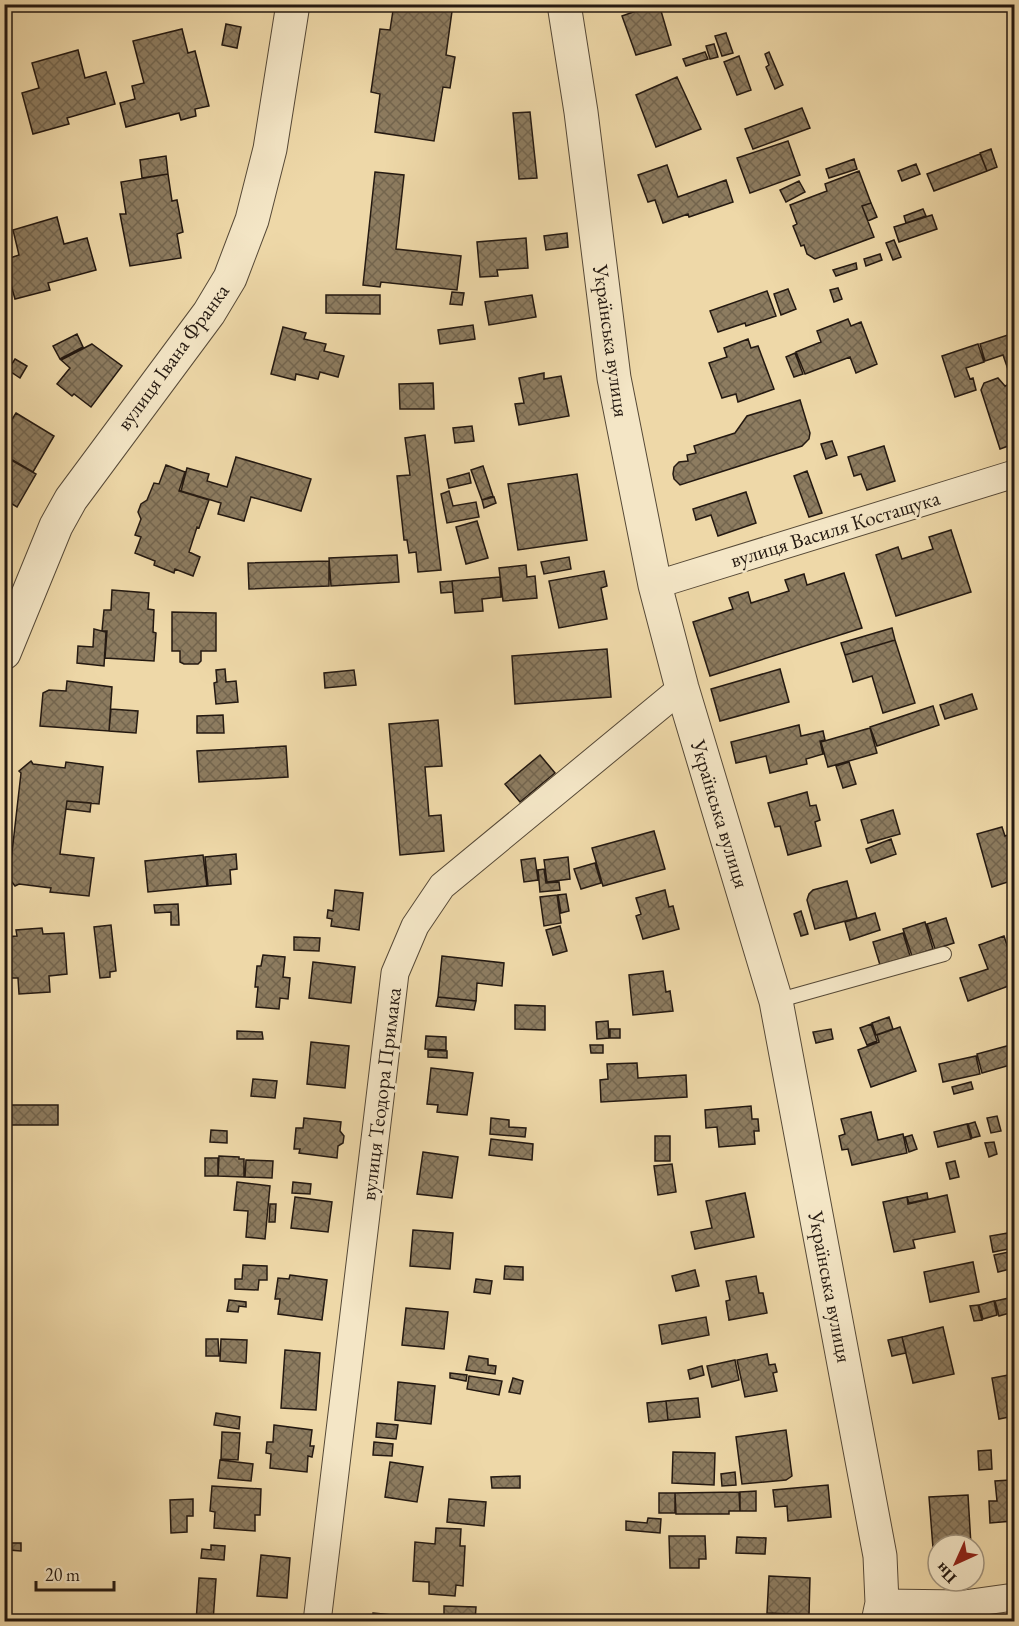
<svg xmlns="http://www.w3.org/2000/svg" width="1019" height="1626" font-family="'EB Garamond',serif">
	<defs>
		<pattern id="building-cross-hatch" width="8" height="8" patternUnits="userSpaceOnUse" patternTransform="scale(1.5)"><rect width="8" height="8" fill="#8d7c60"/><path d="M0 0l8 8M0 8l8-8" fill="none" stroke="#73654e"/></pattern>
	</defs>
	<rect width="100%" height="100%" fill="#eed8a8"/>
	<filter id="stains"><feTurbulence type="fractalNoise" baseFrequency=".00333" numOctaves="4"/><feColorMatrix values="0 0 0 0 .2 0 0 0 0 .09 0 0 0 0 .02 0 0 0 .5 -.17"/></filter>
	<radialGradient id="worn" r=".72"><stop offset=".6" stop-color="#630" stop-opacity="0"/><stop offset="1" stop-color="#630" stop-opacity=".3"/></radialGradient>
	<path fill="url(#building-cross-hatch)" stroke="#241911" stroke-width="1.5" d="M394 4H453L446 55 455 57 450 88 443 87 434 141 375 132 380 94 371 92 380 29 390 30Z
		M650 4H659L671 45 636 55 622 16 639 10V8Z
		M226 24 241 27 237 48 222 45Z
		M182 29 188 53 195 51 209 106 195 109 196 116 181 120 179 113 126 127 120 103 135 99 132 86 144 83 133 41Z
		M726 33 733 53 722 56 715 36Z
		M714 44 718 57 710 59 706 46Z
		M78 50 85 78 106 72 115 104 67 118 69 124 33 134 22 93 39 88 32 63Z
		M705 52 708 59 686 66 683 59Z
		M769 52 783 85 775 89 766 67 769 65 765 54Z
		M739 56 751 90 737 95 724 62Z
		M677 77 701 129 656 147 636 95Z
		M802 108 810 128 753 149 745 129Z
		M530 112 537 178 519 179 513 113Z
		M788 141 800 175 750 193 737 158Z
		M991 149 997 167 987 171 980 153Z
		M980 154 987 171 934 191 927 174Z
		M166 156 168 174 142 178 140 160Z
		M854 159 857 169 829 178 826 169Z
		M916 164 920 174 902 181 898 171Z
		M667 165 678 197 726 180 733 202 689 217 688 214 663 223 655 200 648 202 638 175Z
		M859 171 871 203 862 206 874 237 815 259 807 254 804 245 801 246 793 226 797 224 790 205 827 191 825 184Z
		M375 172 404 175 396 249 461 256 457 290 381 282 380 287 363 285Z
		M168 174 172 201 177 200 183 232 177 234 181 258 130 266 120 214H126L121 182Z
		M799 181 805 192 786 202 780 190Z
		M871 203 877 217 868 221 862 206Z
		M923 209 926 216 906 223 904 216Z
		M932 215 937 229 899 242 894 227Z
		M57 217 64 244 87 238 96 270 48 283 50 290 15 299 4 260 19 255 13 230Z
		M567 233 568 247 546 250 544 236Z
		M526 238 528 268 497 270 498 276 480 277 477 242Z
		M894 240 901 257 893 260 886 243Z
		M880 254 882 260 866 266 864 259Z
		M856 263 857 269 836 276 833 270Z
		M838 288 842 299 834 302 830 290Z
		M788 289 796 309 781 315 774 294Z
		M767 291 776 316 746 326 745 323 718 332 710 311Z
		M452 292 464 293 462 305 450 304Z
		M326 295H380V314L326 313Z
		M532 295 536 317 489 325 485 302Z
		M848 319 851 326 861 322 877 364 856 373 850 357 805 374 796 352 821 342 817 331Z
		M473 325 475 339 440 344 438 330Z
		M283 327 306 333 304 339 326 344 324 351 344 356 338 377 320 372 318 379 296 374 295 380 271 374Z
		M1014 333V377L1011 378 1003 355 985 361 980 344Z
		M77 334 83 347 60 359 53 346Z
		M748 339 751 348 758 346 774 389 738 402 736 394 722 398 709 363 727 357 724 348Z
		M92 344 122 366 91 407 74 394 72 396 57 384 70 368 61 360Z
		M978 344 984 362 966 368 970 379 973 378 976 390 955 397 942 356Z
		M795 353 803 374 794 377 786 357Z
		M15 359 27 366 20 378 8 370Z
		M544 373V379L561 376 569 416 519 425 515 404 524 403 519 378Z
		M998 378 1005 386 1014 382V444L1000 449 981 390 984 383Z
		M433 383 434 409H400L399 384Z
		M800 400 810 433 809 439 802 446 680 485 674 479 673 474 674 467 679 462 688 461 687 455 696 453 694 446 735 433 747 416Z
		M16 413 54 436 33 472 4 455V432Z
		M472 426 474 441 455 443 453 428Z
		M425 435 441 570 418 572 416 552 409 553 407 540H404L397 476 410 475 405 438Z
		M832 441 837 455 826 459 821 444Z
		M884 446 895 481 867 490 861 474 854 476 848 457Z
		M4 456 36 474 17 507 4 499Z
		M236 457 311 479 301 511 251 497 244 521 218 514 221 503 181 491 187 468 209 474 207 481 227 487Z
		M166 465 185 472 179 491 209 500 199 528 197 527 189 552 200 557 193 576 175 569 174 573 154 565 155 561 135 553 141 537 135 535 141 519 138 512 141 504 147 500 154 483 159 484Z
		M483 466 493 496 482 500 471 470Z
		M807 471 822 513 809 517 794 476Z
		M469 473 471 483 449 488 447 479Z
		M577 474 587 540 518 550 508 484Z
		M449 491 453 506 476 502 479 517 447 523 441 494Z
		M746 492 756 523 718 536 711 515 696 520 693 509Z
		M494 497 496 503 484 508 482 500Z
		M477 521 488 558 466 564 456 527Z
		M951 530 971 592 896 616 876 555 898 547 902 559 933 549 929 537Z
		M397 555 399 582 331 586 329 558Z
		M569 557 571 569 544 574 541 562Z
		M329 561V586L249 589 248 563Z
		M526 565 527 577 535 576 537 598 503 601 499 568Z
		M604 571 607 586 601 588 607 619 559 628 549 581Z
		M844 573 862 628 710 676 693 622 733 609 729 598 748 592 751 603 789 591 785 580 804 574 807 585Z
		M500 577 501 597 482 599 483 611 455 613 452 581Z
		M452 581 453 592 441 593 440 582Z
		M112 590 149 593 148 609 154 610 153 632 156 633 154 661 105 658 107 631H102L104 610H111Z
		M172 612 216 613V651H201V661L198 664H184L180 662V651H172Z
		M892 628 895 640 845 655 841 643Z
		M94 629 106 632 104 666 77 663 78 646 93 647Z
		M895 640 915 703 883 713 872 676 853 682 845 655Z
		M607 649 611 697 515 704 512 656Z
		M225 669 226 682 236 681 238 702 216 704 214 683 217 682 216 670Z
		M780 669 789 702 720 721 711 689Z
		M354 670 356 685 325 688 324 673Z
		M67 681 112 687 109 731 40 726 43 693 49 690 66 691Z
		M972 694 977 709 945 719 940 705Z
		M933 706 939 725 877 746 870 727Z
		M111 709 138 711 136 733 109 731Z
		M223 715 224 733H197V716Z
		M438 720 442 766 425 767 429 816 441 815 444 851 400 855 389 724Z
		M799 725 801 736 823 731 825 740 820 741 823 754 806 759 807 764 770 773 766 756 736 763 731 742Z
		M870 728 877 753 828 767 821 742Z
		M286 746 288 777 199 782 197 751Z
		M540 755 555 773 520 802 505 784Z
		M31 761 33 764 65 768 66 762 103 767 99 804 67 801 60 854 94 858 89 896 50 892 51 888 19 884 15 886 6 874 10 870 21 773 19 771Z
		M849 762 856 784 843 788 836 766Z
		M807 792 810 806 816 805 820 820 815 822 821 846 788 855 780 826 775 827 768 803Z
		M67 801 91 803 90 812 66 809Z
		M893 810 900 834 868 843 861 820Z
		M1002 827 1005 836 1014 833V880L992 887 977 834Z
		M654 831 665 869 603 886 592 848Z
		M891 839 896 854 871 863 866 849Z
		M236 854 237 869 230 870 231 884 208 886 205 857Z
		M203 855 207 886 148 892 145 861Z
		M568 857 570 879 547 882 544 860Z
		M535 858 538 880 524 882 521 860Z
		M595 863 601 883 581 889 574 869Z
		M544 869 546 883 559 882 560 890 540 892 538 870Z
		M847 881 857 918 815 929 807 900 809 894 813 890Z
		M335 890 363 893 359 930 331 926 332 919 327 918 328 910 333 911Z
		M665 890 669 907 673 906 679 929 643 939 636 916 641 914 636 898Z
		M566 894 569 911 561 913 558 895Z
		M557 895 561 923 544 926 540 897Z
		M178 904 179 925H171V912L155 913 154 905Z
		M801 911 808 934 801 936 794 914Z
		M875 913 880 930 850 940 845 922Z
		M946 918 954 943 935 949 927 924Z
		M925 922 933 949 912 956 903 929Z
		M111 925 116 971 110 972V977L100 978 94 927Z
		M560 926 567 951 553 955 546 930Z
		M42 928 43 934 64 933 67 974 49 976 50 992 19 994 18 978H4V937L17 936 16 930Z
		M903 933 910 956 880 965 873 942Z
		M1004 936 1014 966V984L968 1001 960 978 988 969 979 945Z
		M294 937 320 938 319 951 294 950Z
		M263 955 285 957 283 977 290 978 288 999 280 998 279 1009 256 1007 258 987H255L257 966H261Z
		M442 956 504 963 502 986 477 983 476 1001 438 997Z
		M313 962 355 967 351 1003 309 998Z
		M663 971 666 992 670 991 673 1011 633 1015 629 975Z
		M438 997 476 1001 474 1010 436 1006Z
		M515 1005 545 1006V1030L515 1029Z
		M889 1017 893 1029 876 1035 872 1023Z
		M608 1021 609 1038 597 1039 596 1022Z
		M871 1024 877 1041 867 1045 860 1028Z
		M900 1027 916 1071 871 1087 858 1050 879 1042 877 1035Z
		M610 1029H620V1038H610Z
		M831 1029 833 1039 816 1043 813 1032Z
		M237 1031 262 1032 263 1039H237Z
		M426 1036 446 1037V1050L425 1049Z
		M311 1042 349 1046 345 1088 307 1084Z
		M1014 1044V1064L982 1073 977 1054Z
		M590 1045H603V1053H591Z
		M428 1050 447 1051V1058L428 1057Z
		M976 1056 980 1074 943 1082 939 1064Z
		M637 1063 638 1078 686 1075 687 1097 601 1102 600 1080 608 1079 607 1064Z
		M431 1068 473 1073 467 1115 437 1112 438 1105 427 1104Z
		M253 1079 277 1081 275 1098 251 1096Z
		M971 1082 973 1089 954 1094 952 1087Z
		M4 1105H58V1125H4Z
		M751 1106 752 1119H758L759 1131H754L755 1144 719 1147 717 1127 706 1128 705 1110Z
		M871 1112 878 1140 903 1134 907 1153 852 1165 848 1149 842 1150 839 1136 845 1134 841 1119Z
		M997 1116 1001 1131 991 1133 987 1118Z
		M304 1118 341 1122 340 1131 344 1136 343 1143 338 1146 337 1158 299 1153 300 1149H294L296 1128H303Z
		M491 1118 509 1120V1127L526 1128 525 1137 490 1134Z
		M975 1122 980 1136 972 1138 968 1124Z
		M967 1124 971 1139 938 1147 934 1132Z
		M211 1130 227 1131V1143L210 1142Z
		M912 1135 917 1149 909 1152 905 1137Z
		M655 1136H670V1161H655Z
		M491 1139 533 1144 532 1160 489 1155Z
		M994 1142 997 1154 989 1157 985 1143Z
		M423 1152 458 1157 452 1198 417 1194Z
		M219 1156 239 1157V1159H244V1177L218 1176Z
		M205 1158H218V1176H205Z
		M246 1160 273 1161 272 1178 245 1177Z
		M955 1161 959 1177 950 1179 946 1163Z
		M672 1164 676 1192 658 1195 654 1166Z
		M237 1182 270 1186 265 1239 246 1237 248 1211 234 1210Z
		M293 1182 311 1184 310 1194 292 1193Z
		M745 1193 754 1237 695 1249 691 1232 712 1228 706 1201Z
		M927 1193 928 1199 909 1203 907 1197Z
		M947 1195 955 1232 913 1240 915 1248 894 1252 883 1202 907 1197 908 1204Z
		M295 1197 332 1202 328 1232 291 1228Z
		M270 1204H276L275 1222H269Z
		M413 1230 453 1233 450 1269 410 1266Z
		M1014 1232V1248L993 1252 990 1236Z
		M1014 1251V1268L998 1272 994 1255Z
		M973 1262 979 1292 930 1302 924 1272Z
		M243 1265 267 1266V1280H259L258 1290 235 1289V1279H242Z
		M505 1266 523 1267V1280L504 1279Z
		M695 1270 699 1286 676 1291 672 1276Z
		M290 1275 327 1280 322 1320 278 1314 280 1299H275L278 1278 289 1279Z
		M756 1276 759 1293H763L767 1313 729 1320 726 1301 730 1300 726 1281Z
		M476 1279 492 1281 490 1294 474 1292Z
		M1009 1298 1013 1312 999 1316 995 1301Z
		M229 1300 246 1302V1307L239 1306 238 1312 227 1311Z
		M994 1301 997 1315 983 1319 979 1305Z
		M978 1305 982 1320 974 1321 970 1306Z
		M406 1308 448 1312 444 1349 402 1345Z
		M706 1317 709 1335 662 1344 659 1325Z
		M943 1327 954 1374 913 1383 902 1337Z
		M902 1337 906 1353 892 1356 888 1340Z
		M206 1339H218L219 1356H206Z
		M221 1339 247 1340 246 1363 220 1361Z
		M285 1350 320 1353 316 1410 281 1408Z
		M767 1354 769 1365 775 1364 777 1372 773 1373 777 1391 745 1397 737 1360Z
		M469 1356 488 1359V1365L496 1366 495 1374 466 1370Z
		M735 1360 739 1380 712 1387 707 1366Z
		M702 1366 704 1375 690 1379 688 1370Z
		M450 1373 467 1375 466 1381 450 1378Z
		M1014 1374V1416L999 1419 992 1378Z
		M469 1376 502 1381 499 1395 467 1389Z
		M513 1378 523 1381 520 1394 509 1392Z
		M398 1382 435 1386 431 1424 395 1420Z
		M698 1398 700 1417 668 1420 666 1401Z
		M666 1401 668 1420 649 1422 647 1403Z
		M216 1413 240 1417 239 1429 214 1425Z
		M377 1423 398 1425 396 1439 376 1437Z
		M274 1425 312 1430 310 1446H314L312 1457 308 1456 307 1472 270 1468 271 1454 266 1453 267 1442H273Z
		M786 1430 792 1476 786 1480 742 1484 736 1437Z
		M222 1432 240 1433 238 1460 221 1459Z
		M374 1442 393 1444 392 1456 373 1455Z
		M991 1450 992 1469 979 1470 978 1451Z
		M673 1452 715 1453 714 1485 672 1483Z
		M220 1460 253 1464 251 1481 218 1478Z
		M390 1462 423 1467 417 1502 385 1497Z
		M735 1472 736 1485 722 1486 721 1474Z
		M520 1476V1488H492L491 1477Z
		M1010 1480 1013 1521 990 1523 989 1501H997L995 1481Z
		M828 1485 831 1517 788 1521 787 1506 775 1507 773 1490Z
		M212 1486 261 1489 260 1515H255V1531L214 1528 215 1512 210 1511Z
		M756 1491V1511H740V1492Z
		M739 1492 740 1511H729V1514H676L675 1493Z
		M659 1493H675V1513H659Z
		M968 1495 971 1545H938V1547L933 1548 929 1497Z
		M193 1499V1516H187V1532L171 1533 170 1500Z
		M449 1499 486 1502 484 1526 447 1522Z
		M648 1518 661 1519 660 1533 626 1530V1521L647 1523Z
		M436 1528 461 1529 460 1546H465L463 1586 456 1585 455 1596 429 1594V1582L413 1581 415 1542 435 1544Z
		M669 1536H705L706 1559H699V1568H670Z
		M737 1537 766 1538 765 1554 736 1553Z
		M8 1543H21V1551L8 1550Z
		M211 1545 225 1546 224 1560 201 1558 202 1549 211 1550Z
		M261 1555 290 1558 287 1598 257 1596Z
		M769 1576 810 1578 809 1615 767 1613Z
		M199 1578 216 1579 213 1622H196Z
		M444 1606 476 1607 475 1622H444Z
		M373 1613 432 1619 431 1622H372Z"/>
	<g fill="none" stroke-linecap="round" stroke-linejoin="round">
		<g stroke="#564937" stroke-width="16">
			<path id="service" d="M776 1001 944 954"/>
		</g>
		<g stroke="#564937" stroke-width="29">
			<path id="minor" d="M655 585 1014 474
				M882 1603 964 1604 1014 1597
				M317 1622 395 973 415 926 442 886 682 688"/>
		</g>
		<g stroke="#564937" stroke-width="35">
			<path id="tertiary" d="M564 4 581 112 614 378 655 585 682 688 776 1001 880 1556 882 1603 878 1622
				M4 653 56 526 71 499 209 313 230 278 252 220 270 149 293 4"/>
		</g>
		<use href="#service" stroke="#f4e6c6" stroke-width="14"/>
		<use href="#minor" stroke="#f4e6c6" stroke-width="27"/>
		<use href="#tertiary" stroke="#f4e6c6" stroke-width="33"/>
	</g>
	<g text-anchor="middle" stroke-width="5" stroke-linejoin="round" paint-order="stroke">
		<g font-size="21" fill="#241911" stroke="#f4e6c6">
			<text transform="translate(611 341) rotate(82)" y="7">Українська вулиця</text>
			<text transform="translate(173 357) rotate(-54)" y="7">вулиця Івана Франка</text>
			<text transform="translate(835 529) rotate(-17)" y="7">вулиця Василя Костащука</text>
			<text transform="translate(720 814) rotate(73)" y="7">Українська вулиця</text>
			<text transform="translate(381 1094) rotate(-83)" y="7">вулиця Теодора Примака</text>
			<text transform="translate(830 1287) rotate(79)" y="7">Українська вулиця</text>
		</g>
	</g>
	<rect width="1019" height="1626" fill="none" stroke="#eed8a8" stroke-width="24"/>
	<rect x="6" y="6" width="1007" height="1614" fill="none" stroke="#241911" stroke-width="3"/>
	<rect x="12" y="12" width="995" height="1602" fill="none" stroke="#241911" stroke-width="1.5"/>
	<g transform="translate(956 1563) rotate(225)"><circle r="28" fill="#f4e6c6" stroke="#a1947e" stroke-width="1.5"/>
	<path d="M0-4.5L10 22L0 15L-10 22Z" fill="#8f2418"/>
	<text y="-9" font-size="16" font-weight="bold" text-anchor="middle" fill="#241911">Пн</text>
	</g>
	<path d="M36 1581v9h78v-9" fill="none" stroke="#241911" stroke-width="3"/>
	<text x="45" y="1581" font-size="18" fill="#241911" stroke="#f4e6c6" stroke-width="4.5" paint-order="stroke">20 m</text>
	<rect width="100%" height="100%" filter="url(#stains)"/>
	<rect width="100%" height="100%" fill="url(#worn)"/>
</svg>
